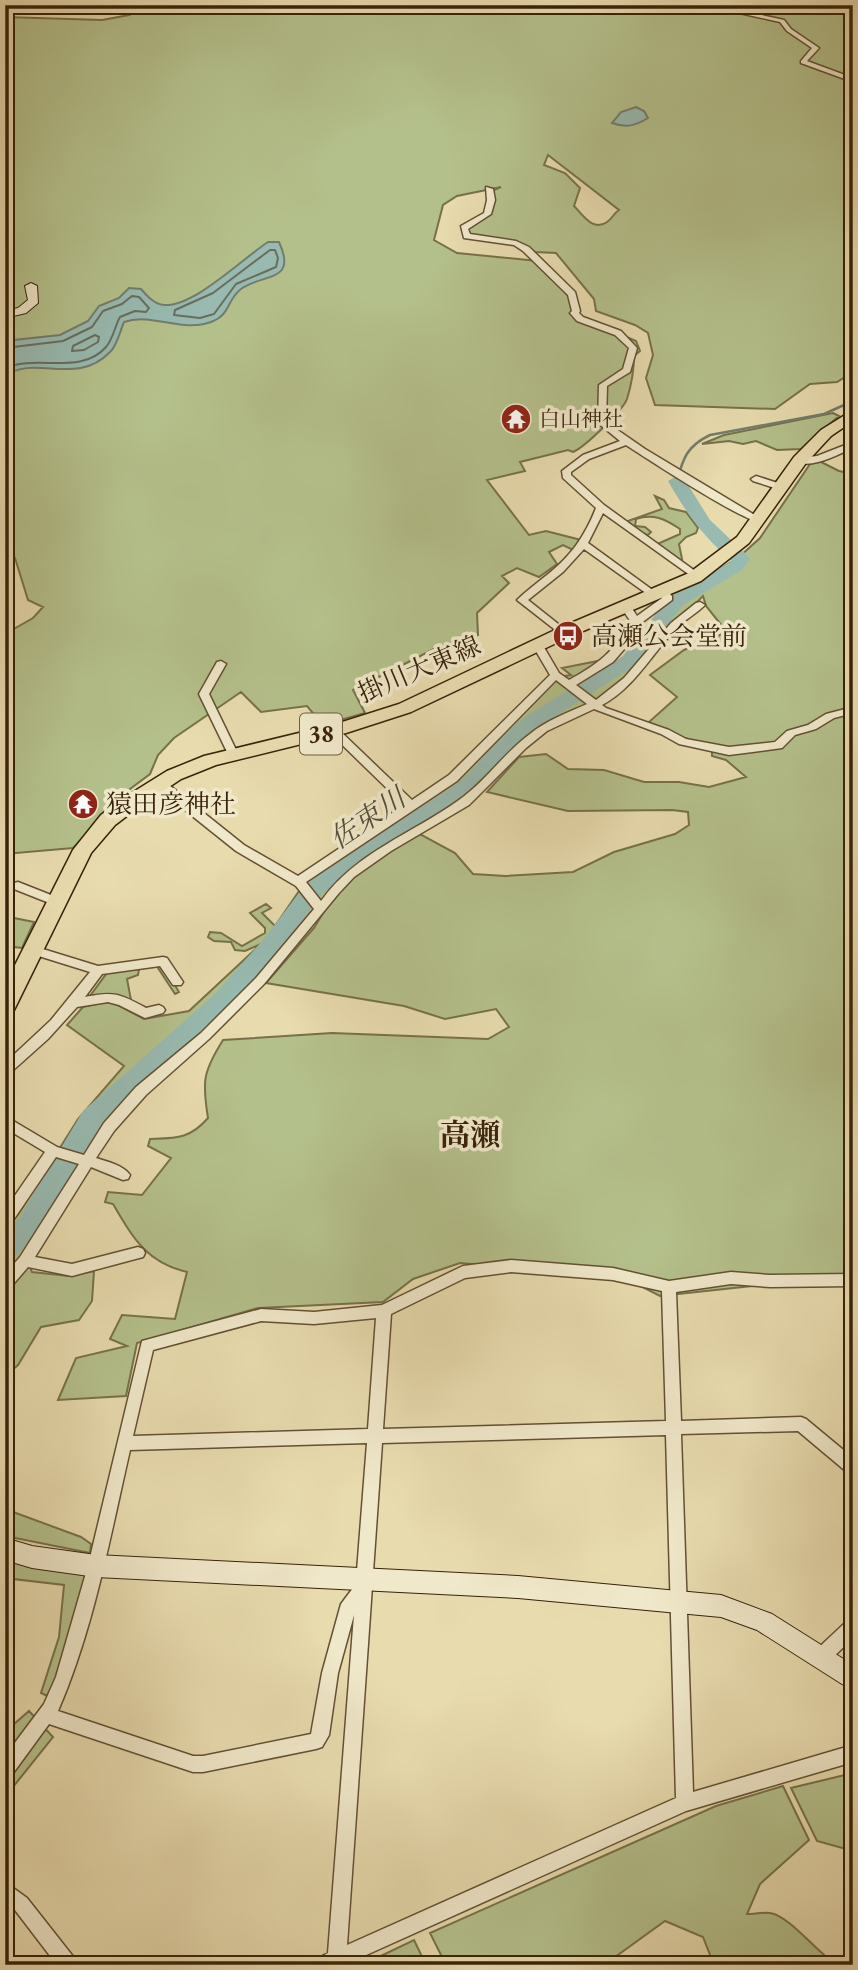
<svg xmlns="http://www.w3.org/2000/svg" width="858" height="1970" font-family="'EB Garamond','Noto Serif JP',serif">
	<rect width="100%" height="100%" fill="#e8dbae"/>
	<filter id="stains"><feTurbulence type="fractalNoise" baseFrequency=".00286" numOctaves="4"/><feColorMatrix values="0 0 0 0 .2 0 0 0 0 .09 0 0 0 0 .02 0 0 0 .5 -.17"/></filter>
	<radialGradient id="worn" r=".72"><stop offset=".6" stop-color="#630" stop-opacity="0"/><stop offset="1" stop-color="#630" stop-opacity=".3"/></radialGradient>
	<path fill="#b4c08b" stroke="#76714a" stroke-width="2" fill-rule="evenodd" d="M19 5H759L777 11 785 5H853V372L837 382 810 384 775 409 655 405 646 378 653 355 648 333 635 325 596 311 594 299 556 253 535 252 516 243 467 236V226L487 214 494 190 501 187 457 196 443 205 434 240 457 253 538 261 569 297 575 315 636 341 640 351 634 356C634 369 631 386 627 399 623 410 585 447 573 452L568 450 520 462 525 471 487 480 529 535 546 531 581 540 575 551 563 545 549 552 557 564 539 577 517 568 502 576 509 583 477 613 478 635 436 648 353 690 365 713 323 725 307 706 261 712 241 692 174 738 158 755 150 774 130 789 73 848 5 854V634L33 618 43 607 28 600 15 558 5 565V17L102 20 129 15 126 12 116 11ZM548 155 619 210C614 213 612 219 607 222 593 232 583 215 574 206L580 188 565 173 544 165Z
		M833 413 839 416 801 449 777 450 756 441 743 444 729 441 702 444 724 435Z
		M819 461 839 471 853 474V1275L660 1296 621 1276 460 1263 413 1279 383 1302 258 1308 137 1343 126 1396 58 1400 76 1358 127 1346 110 1339 122 1315 175 1319 187 1272C147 1263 133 1238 113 1204L105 1202 108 1192 142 1195 171 1158 148 1146 150 1139C176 1138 190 1139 208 1118 202 1081 203 1072 223 1040L332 1033 488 1039 509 1027 496 1009 445 1019 404 1006 266 983 314 928 342 882 379 854 337 882 268 972 109 1127 25 1253 32 1272 69 1276 94 1271 92 1301 79 1320 41 1327 18 1365 5 1376V1230L19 1213 78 1119 124 1066 67 1025 83 1007 100 1003 112 1002 144 1019 189 1011 261 944 245 951 235 950 231 942 214 941 208 937 210 932 221 933 242 946 265 933V928L250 913 266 904 271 908 262 913 275 926 306 881 455 779 558 677 571 675 562 668 613 658 588 682 614 674 635 658 662 625 681 594 739 557 760 538 810 464ZM703 596 706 606 727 632 684 650 650 675 677 697 649 722 665 732 724 750 712 749V756L726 760 746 777 709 787 679 782H644L604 770 568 769 546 754 519 757 487 792 568 811 672 810 688 812 689 825 675 834 614 852 573 872 505 876 473 874 455 853 420 834 395 845 492 778 526 741 610 696 658 640Z
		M655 496 664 500 669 508 686 512 698 528 696 533 686 537 679 544 682 559 677 563 655 545 680 534V529C665 519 653 513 636 519L635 526 645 527 651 532 648 535 637 532 628 521 662 509Z
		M14 918 34 922 22 948 5 946V937Z
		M160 960 179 992 175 994 156 965 139 969 138 975 127 979 131 1000H87L107 973Z
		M5 1509 81 1537 91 1544 90 1553 5 1536Z
		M5 1547 92 1566 73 1646 47 1696 41 1693 59 1637 64 1585 5 1578Z
		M29 1711 53 1737 5 1797V1732Z
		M853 1773V1851L817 1841 791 1788Z
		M783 1786 809 1840 760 1884 747 1914C754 1914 763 1912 770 1913 790 1916 817 1953 837 1965H714L703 1937 665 1921 604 1965H446L430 1933 716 1806Z
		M414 1940 426 1965H362Z"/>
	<path fill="#98bab1" stroke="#727d6e" stroke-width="2" d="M636 107 644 111 648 118C635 126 626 128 612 123L621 112Z
		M268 242H279C298 283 263 273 241 289 225 301 232 318 204 324 177 330 150 313 124 322 120 331 117 346 110 352 76 387 36 354 5 376V341L60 335 88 321 99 306 119 298 129 288 141 289C147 296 154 304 164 305 194 307 242 259 268 242Z"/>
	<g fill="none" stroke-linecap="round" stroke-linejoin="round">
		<path stroke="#686e5e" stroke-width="2" d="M270 250H275L278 258 276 267 236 284 214 314 200 318 174 315 175 310 213 293Z
			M95 335 99 337 98 342 84 350 72 351 73 346Z
			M5 348 63 341 92 327 103 311 122 304 132 296 139 297 149 308 146 312 135 311 120 317C115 326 113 339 106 347 81 376 36 354 5 368"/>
		<path stroke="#727d6e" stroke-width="2.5" d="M677 481C683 458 687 446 710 435L824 414 853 401"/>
		<path fill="#98bab1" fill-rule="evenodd" d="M677 476 683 477 710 520 747 555 750 559 742 570 683 605 637 664 539 727 518 744 480 786 465 798 357 868 322 894 278 953 231 1006 101 1125 38 1231 14 1258 5 1261V1232L20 1217 83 1111 215 994 262 941 306 884 341 858 451 788 466 776 504 734 525 717 623 656 669 597 730 562 731 560C704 538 685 511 668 481Z"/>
		<g stroke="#645033" stroke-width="3">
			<path id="street" d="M703 5H716L784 20 791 29 819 48 807 61 853 78V82L801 63V61L812 48 787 31 780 22Z
				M486 187 493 189 495 200 491 214 468 229 470 234 516 241 529 247 575 292 580 311 579 313 583 317 621 331 637 348 630 372 607 386 606 422 645 449 763 520 761 522C745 523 646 458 626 445L589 459 571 472V475L604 505 702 576 697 579 694 578 603 513 588 543 658 594 656 596H650L584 549 563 572 528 600 567 631 568 633 563 636 517 600C526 591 537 583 547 575 571 556 585 536 596 508L563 478 562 471 583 455 620 441 598 423 599 385 623 369 629 348 615 335 577 321 570 313 572 311 568 295 523 251 514 245 464 238 461 226 484 213 487 200Z
				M853 442V448C836 455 811 470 794 461L799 458 817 456Z
				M756 476 784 485 786 487 781 490 753 481 751 479Z
				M662 588 665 589 672 596V600L640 624 626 647 613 662 576 685 596 700 624 678 671 623 696 603 700 602 705 605C696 614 684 620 675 630 651 655 634 688 602 705L606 708 669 730 686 739 729 747 775 742 787 731 808 725 826 714 853 707V713L834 718 816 729 795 735 782 748 729 755 679 744 661 734 594 709 547 731 526 748 469 805 391 851 354 877 339 893 264 984 209 1039 146 1095 114 1131 96 1158C108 1162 123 1165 130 1175L128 1179 123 1180 91 1167 35 1257 72 1264 138 1247 143 1249 145 1253 143 1257 72 1276 28 1267 10 1288 5 1290V1274L20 1257 79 1164 56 1157 10 1225 5 1227V1210L45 1152 5 1128V1116L57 1147 84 1155 104 1123 136 1087 201 1033 256 978 314 909 296 886 236 851 156 787 154 784 156 781H164L244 845 298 876 404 805 330 733 329 731 330 729H338L412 800 449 775 550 675 533 646 534 644H542L559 673 569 680C598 664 614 652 631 622L620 606 621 604H629L637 616 662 598 657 591ZM556 680 587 704C567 713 547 720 530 734 504 753 486 781 459 800 412 834 356 852 321 901L306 882 457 781Z
				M221 661 226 664 209 694 239 756 234 760 229 756 199 694 217 662Z
				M18 882 61 899 63 902 57 906 14 889 12 886 14 883Z
				M33 946 98 966 163 957 167 958 183 982 181 985H173L160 966 102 974 85 997C115 991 120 994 146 1008L159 1005 163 1007 165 1010 163 1013 145 1018 119 1005 108 1002 77 1007 48 1039 10 1073 5 1075V1063L51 1020 90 972 29 953 27 950Z
				M511 1260 613 1268 669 1281 731 1272 770 1275 853 1274V1286L770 1287 731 1284 676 1292 681 1421 801 1417 806 1419 853 1458V1475L848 1473 798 1431 681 1434 693 1792 853 1745V1762L686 1811 344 1965H314L317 1959 328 1953 354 1615 338 1673 329 1735 322 1747 316 1749 203 1772H193L49 1724 11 1776 5 1778V1756L44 1704 56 1677 88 1566 142 1341 261 1309 314 1312 382 1305 463 1266ZM511 1272 613 1280 662 1291 666 1421 383 1429 391 1314 465 1278ZM376 1318 368 1429 133 1436 153 1350 261 1321 314 1324ZM666 1435 676 1798 347 1945 382 1443ZM367 1443 356 1584 341 1604 322 1673 311 1734 203 1756H193L58 1711C94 1628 110 1537 130 1450Z
				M853 1619V1638L827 1663 821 1665 815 1663 813 1657 815 1651 847 1621Z
				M5 1882 27 1898 75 1959 78 1965H57L15 1910 5 1903Z"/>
		</g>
		<g stroke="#38220a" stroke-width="2">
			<path id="secondary" d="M31 283 37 286 38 303 26 313 5 318V311L18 308 28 300 25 286Z
				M5 1538 32 1546 96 1555 518 1576 721 1595 772 1614 853 1665V1691L757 1630 721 1617 518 1598 96 1577 32 1568 5 1560Z"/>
		</g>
		<g stroke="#38220a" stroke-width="3">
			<path id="primary" d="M853 410V421L831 436 806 463 749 543 701 581 569 637 411 712 346 733 216 765 181 779 136 809 115 825 91 853 16 1006 13 1012 5 1014V985L73 850 101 815 122 799 167 771 204 756 336 724 399 704 557 629 689 573 737 537 794 457 821 430Z"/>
		</g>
		<use href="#street" fill="#f0e8ca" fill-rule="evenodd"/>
		<use href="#secondary" fill="#f0e8ca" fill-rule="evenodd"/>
		<use href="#primary" fill="#e8dbae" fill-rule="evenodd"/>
	</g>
	<defs>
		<g id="temple-disc" transform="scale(1.575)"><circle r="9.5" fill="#8f2418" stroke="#f0e8ca"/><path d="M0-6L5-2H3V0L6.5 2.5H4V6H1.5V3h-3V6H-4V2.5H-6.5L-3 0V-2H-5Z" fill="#fff"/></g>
		<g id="bus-disc" transform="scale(1.575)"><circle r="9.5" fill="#8f2418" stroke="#f0e8ca"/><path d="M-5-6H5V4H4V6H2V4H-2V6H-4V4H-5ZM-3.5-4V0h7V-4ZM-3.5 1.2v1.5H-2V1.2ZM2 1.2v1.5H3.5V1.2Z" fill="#fff"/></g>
	</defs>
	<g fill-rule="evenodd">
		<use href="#temple-disc" x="516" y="419"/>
		<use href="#bus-disc" x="568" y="636"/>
		<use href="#temple-disc" x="83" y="804"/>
	</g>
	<g text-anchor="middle" stroke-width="7" stroke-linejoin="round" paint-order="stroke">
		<g font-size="21" fill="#38220a" stroke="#f0e8ca" text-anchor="start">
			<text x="539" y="426">白山神社</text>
		</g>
		<rect fill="#f0e8ca" stroke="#6f5d44" stroke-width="2" x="300" y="713.5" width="42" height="41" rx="5"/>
		<g font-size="24" font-weight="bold" fill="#38220a">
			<text x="321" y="742">38</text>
		</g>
		<g font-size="26" fill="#38220a" stroke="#f0e8ca" text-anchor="start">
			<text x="591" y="645">高瀬公会堂前</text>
			<text x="106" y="813">猿田彦神社</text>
		</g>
		<g font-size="26" fill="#38220a" stroke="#f0e8ca">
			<text transform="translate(419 669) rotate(-23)" y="9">掛川大東線</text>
		</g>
		<g font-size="28" font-style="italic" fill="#55503c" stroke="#f0e8ca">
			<text transform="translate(367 818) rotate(-34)" y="10">佐束川</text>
		</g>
		<g font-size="30" font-weight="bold" fill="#38220a" stroke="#f0e8ca">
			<text x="470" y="1145">高瀬</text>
		</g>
	</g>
	<rect width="858" height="1970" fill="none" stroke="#e8dbae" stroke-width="28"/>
	<rect x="7" y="7" width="844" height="1956" fill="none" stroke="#38220a" stroke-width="3.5"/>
	<rect x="14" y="14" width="830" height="1942" fill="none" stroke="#38220a" stroke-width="2"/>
	<rect width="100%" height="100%" filter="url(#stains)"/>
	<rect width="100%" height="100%" fill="url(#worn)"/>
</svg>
